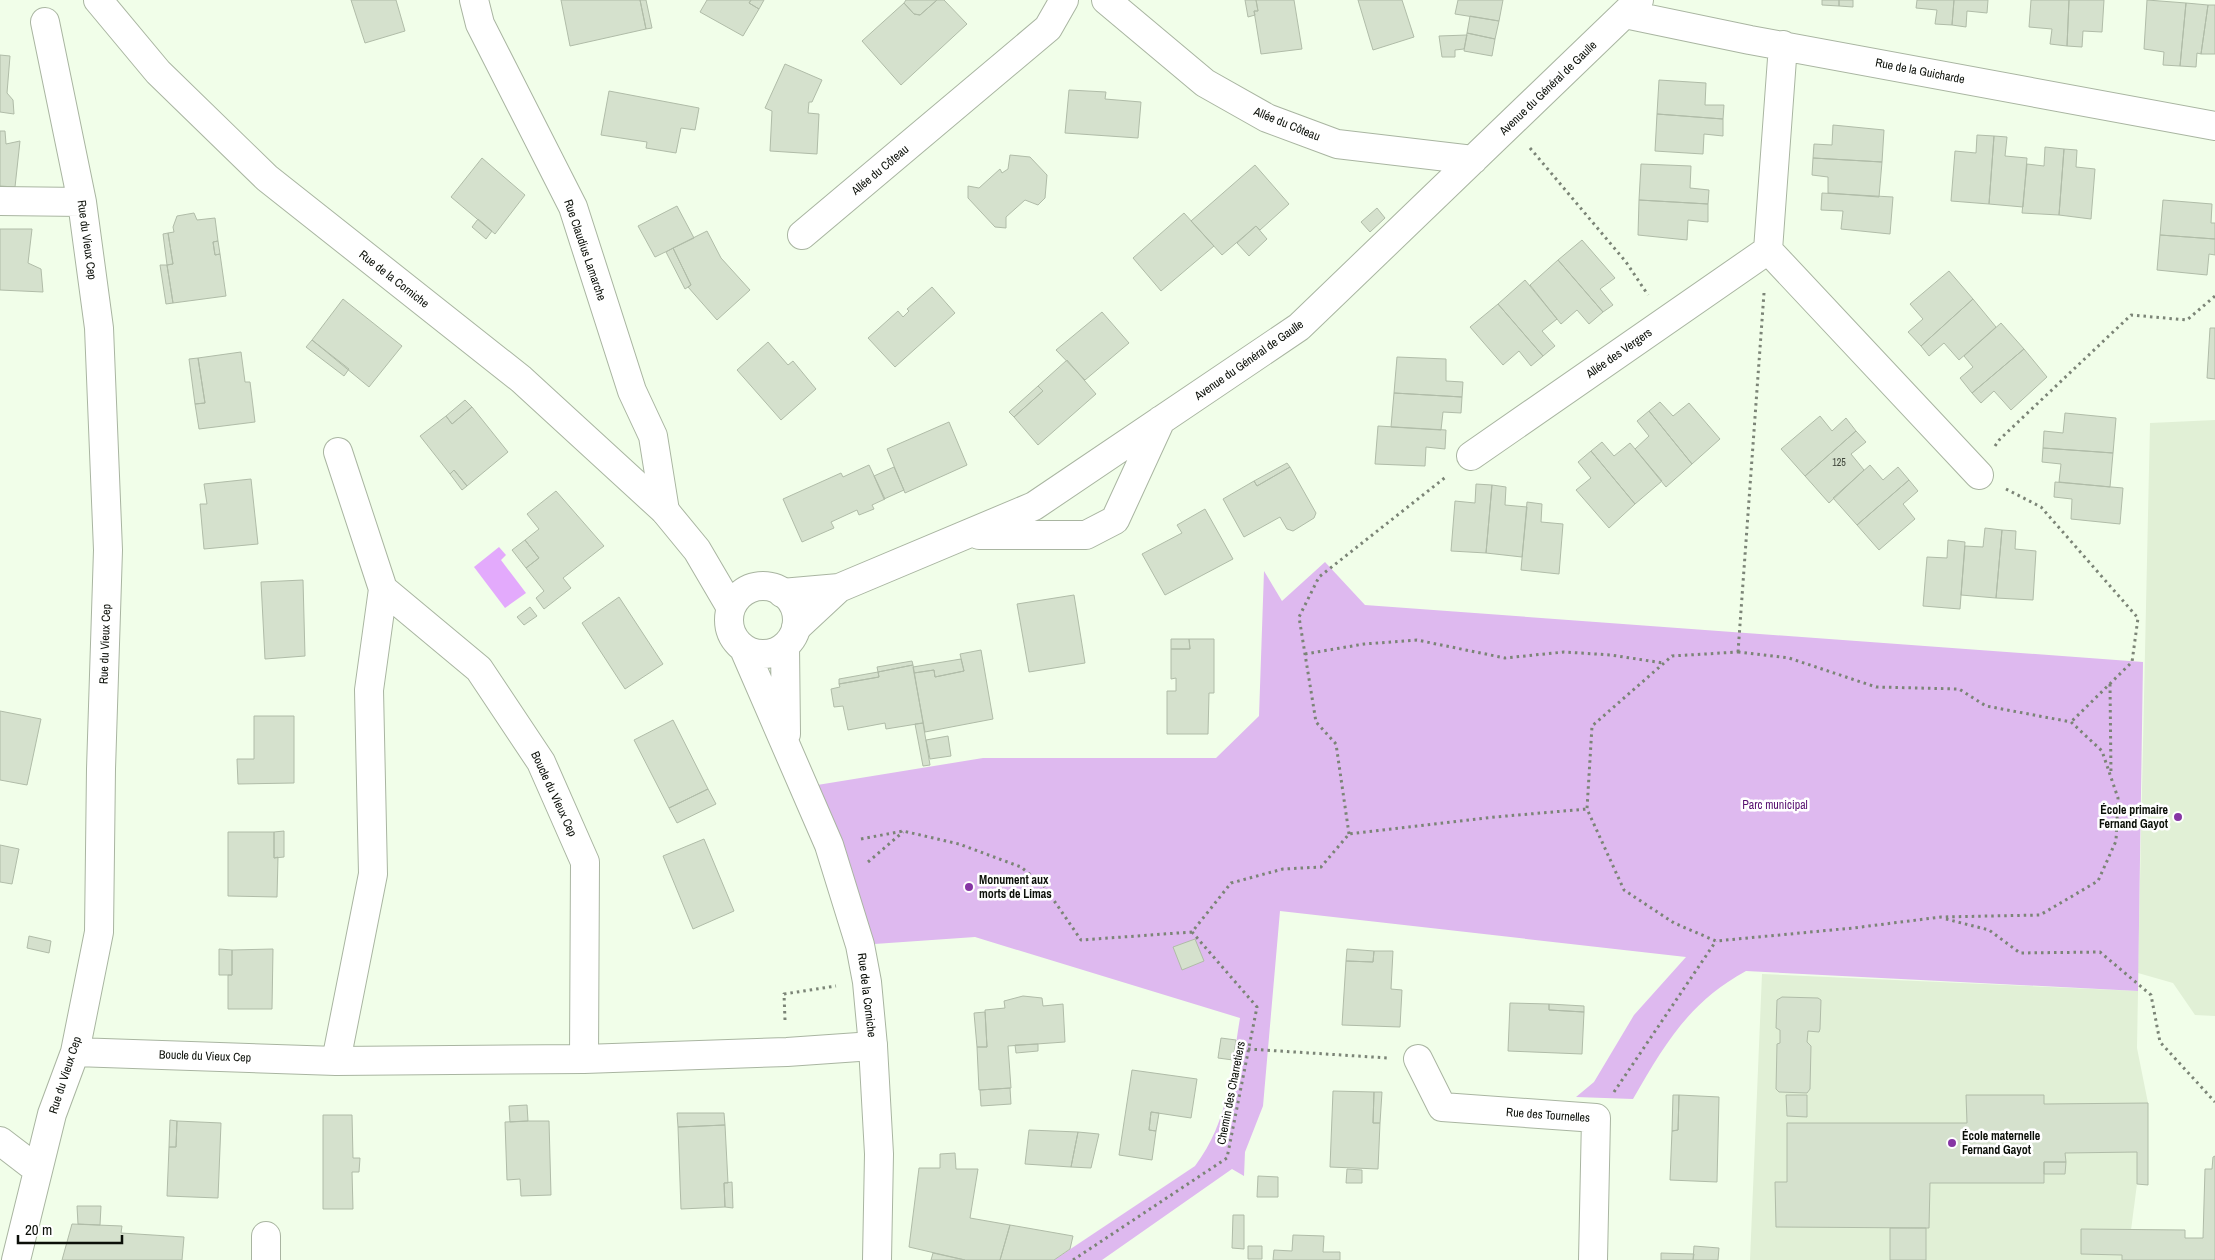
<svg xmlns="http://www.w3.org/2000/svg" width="2215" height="1260" font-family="'Archivo Narrow',sans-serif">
	<rect width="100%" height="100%" fill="#f1fee9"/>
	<path fill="#e1f0d6" d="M2215 420V1016L2195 1015 2173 983 2138 973 2150 423Z
		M1762 974 2138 991 2137 1048 2148 1103V1185L2137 1184 2131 1230H2081V1254L2122 1255V1260H1750Z"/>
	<path fill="#deb9ef" d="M1325 562 1365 605 2143 662 2138 991 1746 971C1688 1003 1665 1044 1633 1099L1576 1097 1594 1082 1634 1015 1686 957 1280 911 1263 1106 1245 1152 1244 1176 1232 1169 1102 1260H1054L1195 1166C1229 1121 1231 1072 1240 1018L975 937 860 945 805 787 983 758H1216L1259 716 1264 571 1282 601Z"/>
	<path fill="#e3aafc" d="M499 547 506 555 501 560 526 593 505 608 474 567Z"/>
	<path fill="#d5e1cd" stroke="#b0bca8" d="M351 0H396L405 31 365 43Z
		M561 0H640L646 29 570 46Z
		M640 0H646L652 28 646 29Z
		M707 0H751L749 3 759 9 743 36 700 12Z
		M751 0H764L759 9 749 3Z
		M906 0H937L920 15 914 14 904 3Z
		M937 0H944L967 24 901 85 862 41 904 3 914 14 920 15Z
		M1245 0H1256L1258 11H1254L1255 15 1248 17Z
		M1256 0H1294L1302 49 1261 54 1254 11H1258Z
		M1358 0H1402L1414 37 1373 50Z
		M1458 0H1503L1499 21 1455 14Z
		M1822 0H1839V6L1822 5Z
		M1839 0H1853V7L1839 6Z
		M1917 0H1954L1952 25 1935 24 1937 10 1916 8Z
		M1954 0H1988L1987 13 1967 11 1966 27 1952 25Z
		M2031 0H2069L2067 46 2050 44 2052 29 2029 27Z
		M2069 0H2104L2102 32 2083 31 2082 47 2067 46Z
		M2147 0 2186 3 2180 66 2163 65 2164 52 2144 49Z
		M2186 3 2208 5 2201 54 2197 53 2196 67 2180 66Z
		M2208 5H2215V54H2201Z
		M1470 16 1499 21 1495 39 1467 33Z
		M1467 33 1495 39 1492 56 1464 51Z
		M1467 35 1464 49 1455 50V57H1442L1439 36Z
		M0 55 10 56 7 93 13 100 14 114 0 112Z
		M785 64 822 80 812 102H809L808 113 819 114 817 154 770 151 772 111 765 108Z
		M1659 80 1706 83 1705 105H1724L1723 119 1657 114Z
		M1069 90 1106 92 1105 99 1141 102 1138 138 1065 133Z
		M609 91 699 108 695 130 681 128 676 153 646 148 647 142 601 135Z
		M1657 114 1723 119V136L1704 134 1703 154 1655 151Z
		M1833 125 1884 130 1882 162 1813 158 1814 144 1832 145Z
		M0 131H5L6 144 20 141 15 187 0 186Z
		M1977 135 1994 136 1989 204 1951 201 1955 151 1976 153Z
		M1994 136 2007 137 2005 156 2027 158 2023 207 1989 204Z
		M2045 147 2064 149 2059 215 2022 213 2027 164 2044 166Z
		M2064 149 2077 150 2076 167 2095 169 2091 219 2059 215Z
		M1010 155 1030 157 1047 175 1045 198 1038 205 1025 200 1006 217V228L995 227 968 198V186L979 188 1000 169 1002 173 1008 169Z
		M482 158 525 195 495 234 451 197Z
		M1813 158 1882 162 1879 197 1828 193V177L1812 175Z
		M1641 164 1691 166 1690 188 1709 190 1708 204 1639 200Z
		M1255 165 1289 204 1260 230 1256 226 1222 255 1191 221Z
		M1822 193 1893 197 1890 234 1841 229 1843 211 1821 210Z
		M1639 200 1708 204V222L1688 220 1687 240 1638 235Z
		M2163 200 2212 204 2211 223H2215V239L2160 235Z
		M677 206 694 238 655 257 638 226Z
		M1377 208 1385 218 1370 232 1361 222Z
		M194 213 197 220 215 218 218 241 213 242 215 255 220 254 226 296 173 303 167 265 173 264 168 233 174 232 173 227 177 216Z
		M1184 213 1214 246 1161 291 1133 258Z
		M478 219 492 231 486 239 472 227Z
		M1256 226 1267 239 1249 256 1237 243Z
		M0 229H32L28 263 41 269 43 292 0 290Z
		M707 231 721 258 750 290 717 320 688 287 691 285 673 248Z
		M168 233 173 264 167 265 163 234Z
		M2160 235 2215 239V255L2209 254 2207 275 2157 270Z
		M1582 240 1615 278 1600 289 1613 305 1603 312 1558 260Z
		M218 241 220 254 215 255 213 242Z
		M673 248 691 285 685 289 666 252Z
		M1558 260 1603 312 1589 324 1577 310 1561 324 1530 285Z
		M160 265H167L173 303 166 304Z
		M1949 271 1973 299 1921 346 1908 332 1923 319 1910 304Z
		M1525 280 1557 319 1542 331 1555 346 1543 356 1498 304Z
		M932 287 955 313 895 367 868 338 898 311 903 317 909 311 907 309Z
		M343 299 402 346 369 387 312 340Z
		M1973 299 1996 327 1959 360 1944 343 1929 356 1921 346Z
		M1498 304 1543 356 1531 366 1519 351 1503 365 1470 327Z
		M1102 312 1129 343 1085 380 1056 350Z
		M2001 323 2024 349 1972 393 1960 378 1973 367 1964 356Z
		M2210 328H2215V379L2207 378Z
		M312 340 349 369 344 376 306 347Z
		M768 342 788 365 793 361 816 389 781 420 737 370Z
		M2024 349 2047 377 2011 410 1994 391 1981 403 1972 393Z
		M241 352 245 382H250L255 422 199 429 195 404 205 403 198 358Z
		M1397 357 1446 359V381L1463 382 1462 397 1394 393Z
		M198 358 205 403 195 404 189 359Z
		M1067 360 1096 394 1038 445 1014 417 1043 391 1038 386Z
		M1038 386 1043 391 1014 417 1009 412Z
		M1394 393 1462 397 1461 413 1443 412 1441 430 1391 427Z
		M465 400 472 407 452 424 446 416Z
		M1660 402 1673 416 1689 403 1720 439 1692 464 1649 411Z
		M472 407 508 452 467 486 454 470 450 474 420 436 446 416 452 424Z
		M1649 411 1692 464 1666 487 1635 449 1649 436 1637 421Z
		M2065 413 2116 418 2113 453 2043 448 2044 431 2063 433Z
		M1820 416 1832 431 1846 418 1856 431 1805 476 1781 449Z
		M949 422 967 465 905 493 887 449Z
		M1378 426 1446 430 1445 449 1426 447 1425 466 1375 464Z
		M1856 431 1866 442 1851 454 1864 470 1829 503 1805 476Z
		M1602 442 1614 456 1630 443 1662 481 1635 504 1591 451Z
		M2043 448 2113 453 2110 487 2059 482 2061 464 2042 462Z
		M1591 451 1635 504 1609 528 1576 490 1591 478 1578 462Z
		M1287 463 1290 467 1257 486 1254 481Z
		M869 465 885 499 872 505 874 509 859 515 857 510 831 522 834 528 802 542 783 499 841 473 843 477Z
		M1870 465 1883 480 1898 467 1909 480 1857 525 1833 498Z
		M894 467 904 490 884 499 874 476Z
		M1290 467 1316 513 1314 518 1293 531 1287 529 1280 517 1244 537 1223 499 1254 481 1257 486Z
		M454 470 467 486 462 490 450 474Z
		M251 479 258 544 204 549 200 504H207L204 484Z
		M1909 480 1918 491 1903 504 1915 519 1879 550 1857 525Z
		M2055 482 2123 488 2120 524 2071 519 2072 499 2054 497Z
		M1476 484 1492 485 1486 553 1451 551 1455 501 1475 503Z
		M1492 485 1506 487 1505 505 1527 507 1522 557 1486 553Z
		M556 491 604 546 563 578 571 588 544 609 536 598 544 591 526 568 539 558 525 540 539 529 527 514Z
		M1527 502 1542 504 1541 522 1563 524 1559 574 1521 570Z
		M1205 509 1233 559 1165 595 1142 554 1182 533 1177 525Z
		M1985 528 2002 530 1996 598 1961 595 1965 546 1983 547Z
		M2002 530 2016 531 2015 549 2036 551 2033 600 1996 598Z
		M525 540 539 558 526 568 512 550Z
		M1948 540 1965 542 1960 609 1923 606 1927 557 1947 558Z
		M303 580 305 656 265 659 261 582Z
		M1074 595 1085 663 1029 672 1017 604Z
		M619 597 663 664 625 689 582 623Z
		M530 607 537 616 524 625 517 617Z
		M1171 639H1189L1190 649H1171Z
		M1189 639H1214V693H1209L1208 734H1167V691H1176V678L1171 679V649H1190Z
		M981 650 993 719 925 732 914 673 934 670 935 677 964 671 960 654Z
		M961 659 964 671 935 677 934 670 914 673 913 667Z
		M912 661 913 665 878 672 877 667Z
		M913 665 923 723 886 729 885 723 848 730 843 706 834 707 831 689 840 687 839 684 879 677 878 672Z
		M878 672 879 677 839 684V679Z
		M0 711 41 719 27 785 0 780Z
		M254 716H294V783L238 784 237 759H254Z
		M673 720 708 789 669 808 634 740Z
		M923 723 930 765 923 766 915 724Z
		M948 736 951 756 930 759 926 740Z
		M708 789 716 804 677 823 669 808Z
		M284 831V857L274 858V832Z
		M228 832H274V858L278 857 277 897 228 896Z
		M704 839 734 911 693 929 663 856Z
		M0 845 19 849 12 884 0 882Z
		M29 936 51 941 49 953 27 948Z
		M1195 939 1204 961 1182 970 1173 947Z
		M219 949 232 950V975H219Z
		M273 949 272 1009H228V975H232V950Z
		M1347 949 1374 951 1373 962 1346 961Z
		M1374 951H1393L1391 989 1402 990 1400 1027 1342 1025 1346 961 1373 962Z
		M1023 996 1042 998 1043 1006 1063 1004 1065 1042 1008 1046 1011 1088 979 1090 977 1047H987L985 1010 1005 1008 1004 1001Z
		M1782 997 1818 998 1821 1000 1820 1029 1819 1032 1808 1031 1807 1042 1811 1046 1810 1089 1807 1093 1779 1092 1776 1089 1777 1044 1780 1043V1030L1776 1028 1777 1000Z
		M1510 1003 1549 1004V1010L1584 1012 1582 1054 1508 1051Z
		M1549 1004 1584 1006V1012L1549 1010Z
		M985 1012 987 1047H977L974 1013Z
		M1221 1038 1236 1040 1233 1060 1218 1058Z
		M1038 1044V1051L1016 1053 1015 1045Z
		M1132 1070 1197 1079 1191 1118 1151 1112 1149 1130 1156 1131 1152 1160 1119 1155Z
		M1010 1088 1011 1104 981 1106 980 1090Z
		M1333 1091 1374 1092 1373 1123H1380L1378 1169 1330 1167Z
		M1374 1092H1382L1380 1123H1373Z
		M1673 1095H1679L1678 1130 1672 1131Z
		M1679 1095 1719 1097 1717 1182 1670 1180 1672 1131 1678 1130Z
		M1786 1095H1807V1117L1787 1116Z
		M1966 1095H2044V1104L2148 1103V1185L2137 1184V1152L2065 1153 2066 1162H2044V1183H1930L1929 1228 1776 1227 1775 1182H1787V1123H1967Z
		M527 1105 528 1121 510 1122 509 1106Z
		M1151 1112 1159 1113 1156 1131 1149 1130Z
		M677 1113H724L725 1125 678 1127Z
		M323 1115H352L353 1158H360L359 1172H352L353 1209H323Z
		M170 1120 177 1121 176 1147H169Z
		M177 1121 221 1123 218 1198 167 1196 169 1147H176Z
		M528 1121H549L551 1195 521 1196 520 1179 507 1180 505 1122Z
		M725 1125 728 1183H724L725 1207 681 1209 678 1127Z
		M1029 1130 1078 1132 1071 1167 1025 1164Z
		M1078 1132 1099 1134 1091 1168 1071 1167Z
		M955 1153 956 1169H978L970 1218 1010 1225 1000 1260H965L909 1247 919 1168H940V1154Z
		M2215 1156V1260H2122V1255L2081 1254V1229L2185 1230V1238H2203L2205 1169H2212L2213 1157Z
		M2044 1162H2066L2065 1174H2044Z
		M1347 1169 1362 1170V1183H1346Z
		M1258 1176 1278 1177V1197H1257Z
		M732 1182 733 1208 725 1207 724 1183Z
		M77 1206H101L100 1225 78 1224Z
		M1233 1215H1244V1249L1232 1248Z
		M72 1224 122 1226 121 1233 184 1237 182 1260H62Z
		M1010 1225 1073 1236 1070 1249 1054 1260H1000Z
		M1890 1228H1926V1260H1890Z
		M1293 1235 1324 1236 1323 1252H1340V1260H1273L1274 1250 1292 1251Z
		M1248 1246H1262V1259H1248Z
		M1694 1246 1719 1248 1718 1260H1693Z
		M933 1253 965 1260H931Z
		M1661 1253 1694 1254 1693 1260H1661Z"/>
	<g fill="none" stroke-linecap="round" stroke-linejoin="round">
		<g stroke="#a9b5a1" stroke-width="30">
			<path id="street" d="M474 0 480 24 573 207 632 391 653 436 665 511
				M1106 0 1205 83 1267 118 1337 144 1473 160
				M1625 14 1750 40 2215 126
				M1783 45 1768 250 1979 475
				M0 201 82 202
				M802 235 1048 28 1064 0
				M1471 456 1768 250
				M979 535H1086L1115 520 1161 420
				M782 593 839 588 1034 506 1299 327 1639 0
				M796 628 839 588
				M75 1052 336 1061 584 1059 585 862 541 762 479 669 383 589
				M584 1059 787 1052 873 1046
				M1418 1059 1442 1107 1596 1118 1593 1260
				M336 1061 373 874 369 690 383 589 338 452
				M0 1141 38 1170
				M16 1260 52 1114 75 1052 99 932 101 769 108 550 99 328 82 202 45 22
				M266 1260V1236"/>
		</g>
		<g stroke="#a9b5a1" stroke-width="30">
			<path id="secondary" d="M98 0 158 72 267 178 521 379 665 511 697 550 731 608
				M729 620a34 34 0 1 1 68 0a34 34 0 1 1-68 0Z
				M785 646 786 734
				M744 649 829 845 860 945 867 982 873 1046 879 1154 877 1260"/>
		</g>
		<path stroke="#7b8476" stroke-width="3" stroke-dasharray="2.5 4" stroke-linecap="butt" d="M1530 148 1626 262 1648 295
			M1995 446 2000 439 2131 315 2187 320 2215 296
			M2006 489 2041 507 2138 618 2132 662 2071 722
			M1738 652 1789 658 1876 687 1959 689 1986 706 2071 722 2102 751 2118 798 2116 841 2098 881 2040 915 1941 917 1853 928 1716 941 1674 923 1624 890 1587 809 1592 726 1672 656Z
			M1738 652 1764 293
			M1305 654 1364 644 1417 640 1505 658 1564 652 1611 655 1663 663
			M2110 684 2111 775
			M1349 834 1336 744 1316 722 1299 617 1319 577 1447 476
			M861 839 903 831 959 844 1021 867 1044 886 1081 940 1192 932 1231 883 1283 869 1321 867 1349 834 1495 817 1587 809
			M868 862 903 832
			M1946 919 1989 930 2020 953 2100 952 2151 995 2160 1042 2215 1102
			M785 1020 784 994 836 986
			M1248 1049 1388 1058
			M1614 1092 1716 941
			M1073 1260 1227 1158 1257 1007 1192 932"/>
		<use href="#street" stroke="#fff" stroke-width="28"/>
		<use href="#secondary" stroke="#fff" stroke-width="28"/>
	</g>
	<g fill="#8635a4" stroke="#fff" stroke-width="2">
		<circle cx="2178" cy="817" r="5"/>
		<circle cx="969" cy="887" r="5"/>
		<circle cx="1952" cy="1143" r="5"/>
	</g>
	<g text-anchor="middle" stroke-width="5" stroke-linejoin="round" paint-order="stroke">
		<g font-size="10" fill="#3e4439">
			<text x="1839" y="466">125</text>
		</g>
		<g font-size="12" fill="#0b0f08" stroke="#fff">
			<text transform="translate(1920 71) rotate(11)" y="4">Rue de la Guicharde</text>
			<text transform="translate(1548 88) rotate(-44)" y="4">Avenue du Général de Gaulle</text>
			<text transform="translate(1287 124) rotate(22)" y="4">Allée du Côteau</text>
			<text transform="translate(880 170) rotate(-40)" y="4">Allée du Côteau</text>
			<text transform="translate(87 240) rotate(82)" y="4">Rue du Vieux Cep</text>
			<text transform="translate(585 250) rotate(71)" y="4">Rue Claudius Lamarche</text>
			<text transform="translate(394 279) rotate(38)" y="4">Rue de la Corniche</text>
			<text transform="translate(1619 353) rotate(-35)" y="4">Allée des Vergers</text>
			<text transform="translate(1249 360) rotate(-35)" y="4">Avenue du Général de Gaulle</text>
			<text transform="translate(105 644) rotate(-88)" y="4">Rue du Vieux Cep</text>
			<text transform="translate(554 794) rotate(65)" y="4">Boucle du Vieux Cep</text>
			<text transform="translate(867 995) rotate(83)" y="4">Rue de la Corniche</text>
			<text transform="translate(205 1056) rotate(2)" y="4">Boucle du Vieux Cep</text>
			<text transform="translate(65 1075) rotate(-72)" y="4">Rue du Vieux Cep</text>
			<text transform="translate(1231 1093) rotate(-79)" y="4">Chemin des Charretiers</text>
			<text transform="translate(1548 1115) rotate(4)" y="4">Rue des Tournelles</text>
		</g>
		<g font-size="12" fill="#581070" stroke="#fff">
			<text x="1775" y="809">Parc municipal</text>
		</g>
		<g font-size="12" font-weight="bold" fill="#0b0f08" stroke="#fff" text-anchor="start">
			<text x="2168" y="814" text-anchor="end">École primaire<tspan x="2168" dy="14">Fernand Gayot</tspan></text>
			<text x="979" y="884">Monument aux<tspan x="979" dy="14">morts de Limas</tspan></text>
			<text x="1962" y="1140">École maternelle<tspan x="1962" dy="14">Fernand Gayot</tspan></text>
		</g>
	</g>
	<path d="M18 1235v8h104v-8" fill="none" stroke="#0b0f08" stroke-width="2.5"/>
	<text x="25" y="1235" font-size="15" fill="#0b0f08" stroke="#ffffff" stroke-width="4" paint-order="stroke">20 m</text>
</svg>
